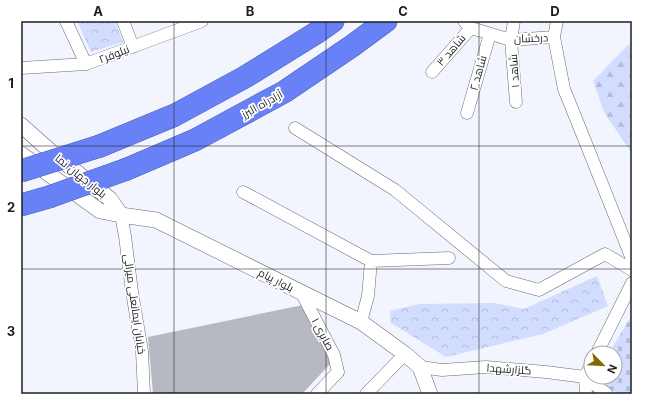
<svg xmlns="http://www.w3.org/2000/svg" width="653" height="415" font-family="Inter,Cairo,sans-serif">
	<defs>
		<pattern id="forest-firs" width="22" height="20" patternUnits="userSpaceOnUse"><rect width="22" height="20" fill="#d2dcff"/><path d="M5 1l3.5 6h-7zM16 11l3.5 6h-7z" fill="#b4bcda"/></pattern>
		<pattern id="cemetery-stones" width="16" height="16" patternUnits="userSpaceOnUse"><rect width="16" height="16" fill="#d2dcff"/><path d="M2 7V4a2 2 0 0 1 4 0v3zM10 15v-3a2 2 0 0 1 4 0v3z" fill="#b4bcda"/></pattern>
		<pattern id="park-crowns" width="20" height="18" patternUnits="userSpaceOnUse"><rect width="20" height="18" fill="#d2dcff"/><path d="M2 6a3 3 0 1 1 6 0M12 15a3 3 0 1 1 6 0" fill="none" stroke="#b4bcda"/></pattern>
	</defs>
	<rect width="100%" height="100%" fill="#f2f5fe"/>
	<path fill="url(#forest-firs)" d="M632 41V154L604 112 593 81Z"/>
	<path fill="url(#cemetery-stones)" d="M632 315V394H620L605 386 595 377H615V353H609Z"/>
	<path fill="url(#park-crowns)" d="M77 21H115L123 42 91 52Z
		M597 276 608 306 543 334 446 357 391 323 390 311 419 304 494 303 524 309Z"/>
	<path fill="#b6b9c1" d="M303 305 331 363 302 394H153L148 337Z"/>
	<g fill="none" stroke-linecap="round" stroke-linejoin="round">
		<g stroke="#686a72" stroke-width="13">
			<path id="minor" d="M66 21 86 64
				M123 21 133 47
				M464 21 471 28 511 40 554 37
				M514 21 511 40 516 102
				M557 21 554 37 564 89 581 131 632 259
				M21 68 86 64 202 21
				M432 72 471 28
				M467 113 490 34
				M295 128 395 190 506 281 539 290 605 254 632 270
				M243 192 371 261 368 296 361 322
				M121 215 125 236 132 292 142 351 144 394
				M371 261 449 258
				M301 292 334 355 338 372 317 394
				M597 353 632 283
				M420 367 442 370 486 367 546 372 585 377 591 365
				M366 394 405 354
				M586 394 585 377 607 394"/>
		</g>
		<g stroke="#686a72" stroke-width="16">
			<path id="tertiary" d="M21 125 49 150 110 199 121 215 100 211 21 154
				M121 215 156 220 361 322 405 354 420 367 430 394"/>
		</g>
		<g stroke="#4e5eab" stroke-width="23">
			<path id="motorway" d="M100 146 175 115 245 77 316 33 333 21
				M127 169 195 140 284 92 352 46 386 21
				M21 205 49 197"/>
		</g>
		<use href="#minor" stroke="#fff" stroke-width="12"/>
		<use href="#tertiary" stroke="#fff" stroke-width="15"/>
		<use href="#motorway" stroke="#6981f6" stroke-width="22"/>
		<g stroke="#4e5eab" stroke-width="23" stroke-linecap="butt">
			<path id="motorway-bridge" d="M21 171 100 146
				M49 197 127 169"/>
		</g>
		<use href="#motorway-bridge" stroke="#6981f6" stroke-width="22"/>
	</g>
	<path fill="none" stroke="#1d1e21" stroke-width="1" stroke-opacity="0.55" d="M174 21V394M326 21V394M479 21V394M21 146H632M21 269H632"/>
	<g text-anchor="middle" stroke-width="3.5" stroke-linejoin="round" paint-order="stroke">
		<g font-size="11" fill="#1d1e21" stroke="#fff">
			<text transform="translate(531 38) rotate(-2)" y="4">درخشان</text>
			<text transform="translate(451 50) rotate(-49)" y="4">شاهد ۳</text>
			<text transform="translate(114 54) rotate(-21)" y="4">۲نیلوفر</text>
			<text transform="translate(514 71) rotate(-94)" y="4">شاهد ۱</text>
			<text transform="translate(478 73) rotate(-74)" y="4">شاهد ۲</text>
			<text transform="translate(262 104) rotate(-29)" y="4">آزادراه البرز</text>
			<text transform="translate(81 176) rotate(39)" y="4">بلوار جهان نما</text>
			<text transform="translate(276 280) rotate(27)" y="4">بلوار پیام</text>
			<text transform="translate(135 304) rotate(82)" y="4">خیابان ایمانعلی میرالی</text>
			<text transform="translate(323 334) rotate(62)" y="4">صابری ۱</text>
			<text transform="translate(509 369) rotate(4)" y="4">گلزارشهدا</text>
		</g>
	</g>
	<rect width="653" height="415" fill="none" stroke="#ffffff" stroke-width="44"/>
	<g transform="translate(603 365) rotate(114)"><circle r="19" fill="#ffffff" stroke="#a5a5a6"/>
	<path d="M0-3L7 15L0 10L-7 15Z" fill="#816800"/>
	<text y="-6" font-size="11" font-weight="bold" text-anchor="middle" fill="#1d1e21">N</text>
	</g>
	<rect x="22" y="22" width="609" height="371" fill="none" stroke="#1d1e21" stroke-width="1.5"/>
	<g font-size="13" text-anchor="middle" font-weight="bold" fill="#1d1e21">
		<text x="98" y="16">A</text>
		<text x="250" y="16">B</text>
		<text x="403" y="16">C</text>
		<text x="555" y="16">D</text>
		<text x="11" y="88">1</text>
		<text x="11" y="212">2</text>
		<text x="11" y="336">3</text>
	</g>
</svg>
